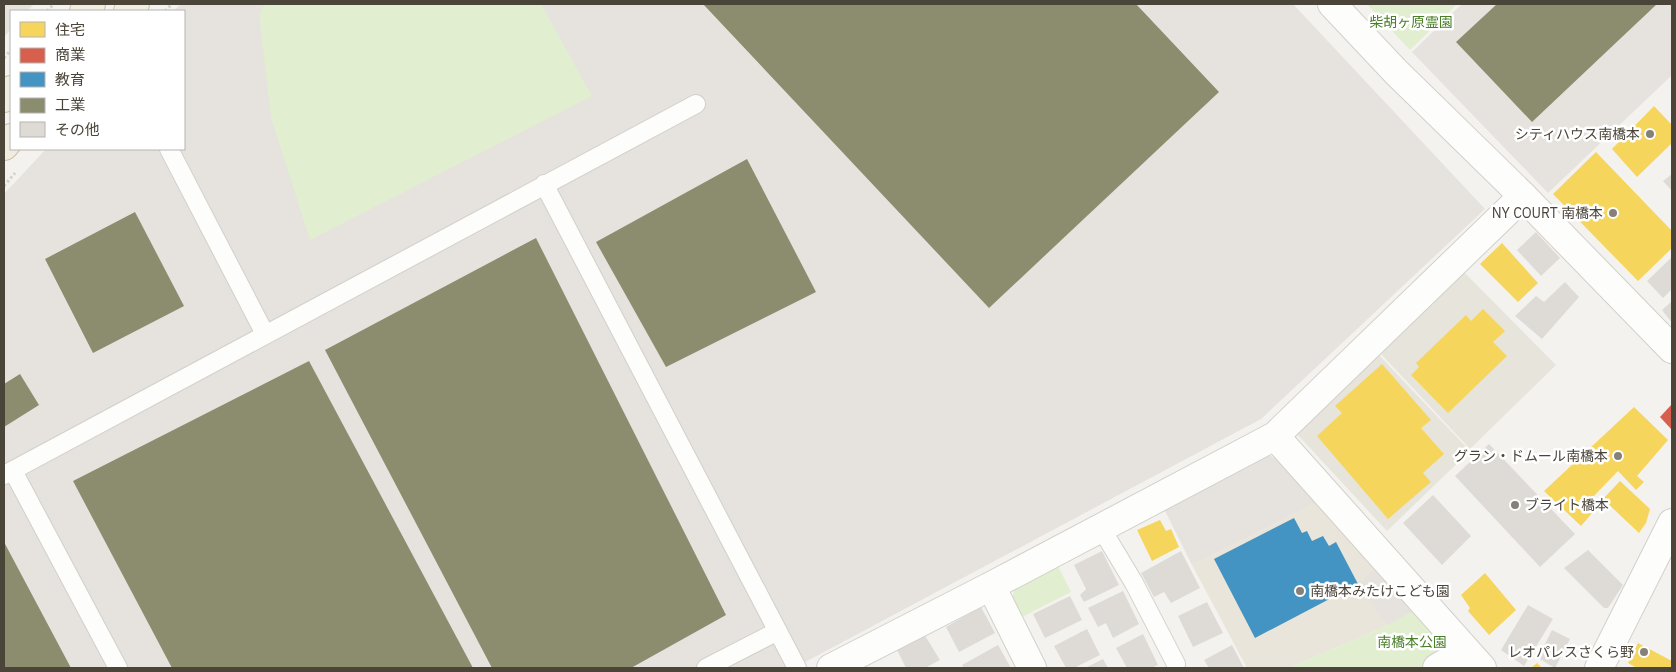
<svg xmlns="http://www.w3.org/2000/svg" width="1676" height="672" font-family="'IBM Plex Sans','Noto Sans JP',sans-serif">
	<rect width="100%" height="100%" fill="#f4f2ee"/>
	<path fill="#e7e4dc" d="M1463 271 1556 365 1470 449 1380 353Z
		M1378 354 1470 451 1387 531 1296 433Z"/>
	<path fill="#e6e2de" d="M4 4H34L27 11H11V29L4 37Z
		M181 4H1293L1485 209 1261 419 794 668H4V194L46 149H184V11H173Z
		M1462 4H1672V75L1548 193 1412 52Z"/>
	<path fill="#eae5da" d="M1317 502 1413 611 1388 625 1289 668H1247L1192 565Z"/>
	<path fill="#e1eecf" d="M265 4H541L592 96 310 240 271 118 259 14Z
		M1367 4H1457L1410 50Z
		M1058 566 1071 592 1020 618 1011 600 1015 588Z
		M1417 609 1448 643 1446 652 1420 668H1289L1388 625Z"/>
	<path fill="#e6e3df" d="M1268 454 1280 462 1317 502 1192 565 1164 509Z
		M1376 570 1413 611 1388 625 1357 587 1367 575Z"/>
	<path fill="#f6d55c" d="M1654 106 1672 125V143L1637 177 1612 149Z
		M1596 152 1672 231V248L1638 281 1553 194Z
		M1502 243 1538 283 1518 302 1480 264Z
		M1483 309 1505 331 1493 342 1507 356 1448 413 1411 375 1419 367 1416 363 1466 315 1471 321Z
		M1382 364 1431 420 1421 428 1444 454 1423 473 1431 482 1388 519 1317 436 1342 413 1335 406Z
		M1634 407 1668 440 1637 476 1644 482 1636 490 1618 471 1591 499 1599 505 1581 526 1544 491Z
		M1620 481 1650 509 1646 523 1639 533 1603 499Z
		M1160 520 1166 531 1171 529 1179 547 1152 561 1137 530Z
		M1485 573 1516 610 1489 635 1468 611 1470 608 1461 595Z
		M1638 643 1672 661V668H1637L1628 663Z
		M1537 663 1542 668H1531Z"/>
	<path fill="#d6604d" d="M1672 404V430L1660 417Z"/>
	<path fill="#4393c3" d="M1294 518 1302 533 1307 531 1312 541 1323 536 1329 546 1336 542 1358 584 1255 638 1214 559Z"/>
	<path fill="#8c8c6e" d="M703 4H1136L1219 92 989 308Z
		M1497 4H1657L1532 122 1456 42Z
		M747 159 816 292 666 367 596 242Z
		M135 212 184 306 93 353 45 259Z
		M536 238 726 615 631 668H492L325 350Z
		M309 361 473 668H172L73 481Z
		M20 374 39 405 4 427V384Z
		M4 542 71 668H4Z"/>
	<path fill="#dedbd6" d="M1672 174V191L1663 181Z
		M1536 232 1560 258 1541 276 1517 250Z
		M1672 257V289L1663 298 1647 281Z
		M1565 282 1579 297 1542 339 1515 316 1536 296 1544 302Z
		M1672 301V323L1662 310Z
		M1489 444 1575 534 1540 567 1455 476Z
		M1433 495 1471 536 1442 565 1403 523Z
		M1588 550 1623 585 1608 608H1604L1564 568Z
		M1102 551 1119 585 1084 602 1080 595 1086 589 1074 565Z
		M1181 551 1200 588 1171 603 1164 592 1154 597 1141 573Z
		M1123 591 1139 624 1113 638 1106 623 1098 627 1088 608Z
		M1070 596 1082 620 1045 638 1033 614Z
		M1207 602 1223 633 1193 647 1178 616Z
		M1528 605 1553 619 1524 666 1501 650Z
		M981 607 995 633 959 652 946 627Z
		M1087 629 1100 655 1074 668H1066L1054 646Z
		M1552 630 1570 639 1555 668 1538 658Z
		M924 634 940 660 925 668H906L897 650Z
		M1143 634 1158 665 1151 668H1127L1116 648Z
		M998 645 1011 668H964L962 665Z
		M1232 645 1244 668H1209L1204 660Z
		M1103 659 1108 668H1085Z"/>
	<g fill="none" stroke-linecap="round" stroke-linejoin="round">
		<g stroke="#d2d0cb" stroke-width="20">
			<path id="service" d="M169 149 265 334
				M544 184 797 668
				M13 471 118 668
				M4 475 696 104
				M1101 528 1134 583 1176 664
				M706 668 778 631"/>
		</g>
		<g stroke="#d2d0cb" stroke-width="30">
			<path id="minor" d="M1275 436 1482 668
				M991 586 1032 668
				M831 668 991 586 1275 436 1523 196 1672 349
				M1437 668 1466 651
				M1599 668 1672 523"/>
		</g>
		<g stroke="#d2d0cb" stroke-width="30">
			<path id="tertiary" d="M1332 4 1396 72 1523 196"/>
		</g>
		<g stroke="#ccbfa9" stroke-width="30">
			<path id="trunk" d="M84 11 91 4
				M128 11 135 4
				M4 98 11 90
				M4 146 11 138"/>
		</g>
		<path stroke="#d3d2cc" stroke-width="3" stroke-dasharray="2.5 2.5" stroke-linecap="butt" d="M47 11 54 4
			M165 11 172 4
			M4 58 11 50
			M4 186 15 173"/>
		<use href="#service" stroke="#fdfdfc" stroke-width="18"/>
		<use href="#minor" stroke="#fdfdfc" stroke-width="28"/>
		<use href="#tertiary" stroke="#fdfdfc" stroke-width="28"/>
		<use href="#trunk" stroke="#f0ece0" stroke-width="28"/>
	</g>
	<g fill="#868178" stroke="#fff" stroke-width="2">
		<circle cx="1650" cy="134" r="5"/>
		<circle cx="1613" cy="213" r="5"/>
		<circle cx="1618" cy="456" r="5"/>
		<circle cx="1515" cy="505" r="5"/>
		<circle cx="1300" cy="591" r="5"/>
		<circle cx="1644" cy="652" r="5"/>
	</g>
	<g text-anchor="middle" stroke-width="5" stroke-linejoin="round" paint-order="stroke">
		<g font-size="14" fill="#4a7f2a" stroke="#fff">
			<text x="1411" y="27">柴胡ヶ原霊園</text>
			<text x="1412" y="647">南橋本公園</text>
		</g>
		<g font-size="14" fill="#4b4439" stroke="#fff" text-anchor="end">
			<text x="1640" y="139">シティハウス南橋本</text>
			<text x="1603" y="218">NY COURT 南橋本</text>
			<text x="1608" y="461">グラン・ドムール南橋本</text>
			<text x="1525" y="510" text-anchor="start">ブライト橋本</text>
			<text x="1310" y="596" text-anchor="start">南橋本みたけこども園</text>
			<text x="1634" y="657">レオパレスさくら野</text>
		</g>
	</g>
	<rect width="1676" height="672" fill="none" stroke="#4b4439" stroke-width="10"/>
	<rect x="10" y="10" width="175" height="140" fill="#ffffff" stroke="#b7b4b0"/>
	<rect x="20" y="22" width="25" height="15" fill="#f6d55c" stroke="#b7b4b0"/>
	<text x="55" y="35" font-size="15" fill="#4b4439">住宅</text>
	<rect x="20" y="48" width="25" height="15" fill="#d6604d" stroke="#b7b4b0"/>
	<text x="55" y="60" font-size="15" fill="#4b4439">商業</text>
	<rect x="20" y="72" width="25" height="15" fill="#4393c3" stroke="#b7b4b0"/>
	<text x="55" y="85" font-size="15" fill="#4b4439">教育</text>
	<rect x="20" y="98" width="25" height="15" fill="#8c8c6e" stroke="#b7b4b0"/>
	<text x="55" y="110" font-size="15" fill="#4b4439">工業</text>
	<rect x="20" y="122" width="25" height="15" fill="#dedbd6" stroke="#b7b4b0"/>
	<text x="55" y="135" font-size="15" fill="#4b4439">その他</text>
</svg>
